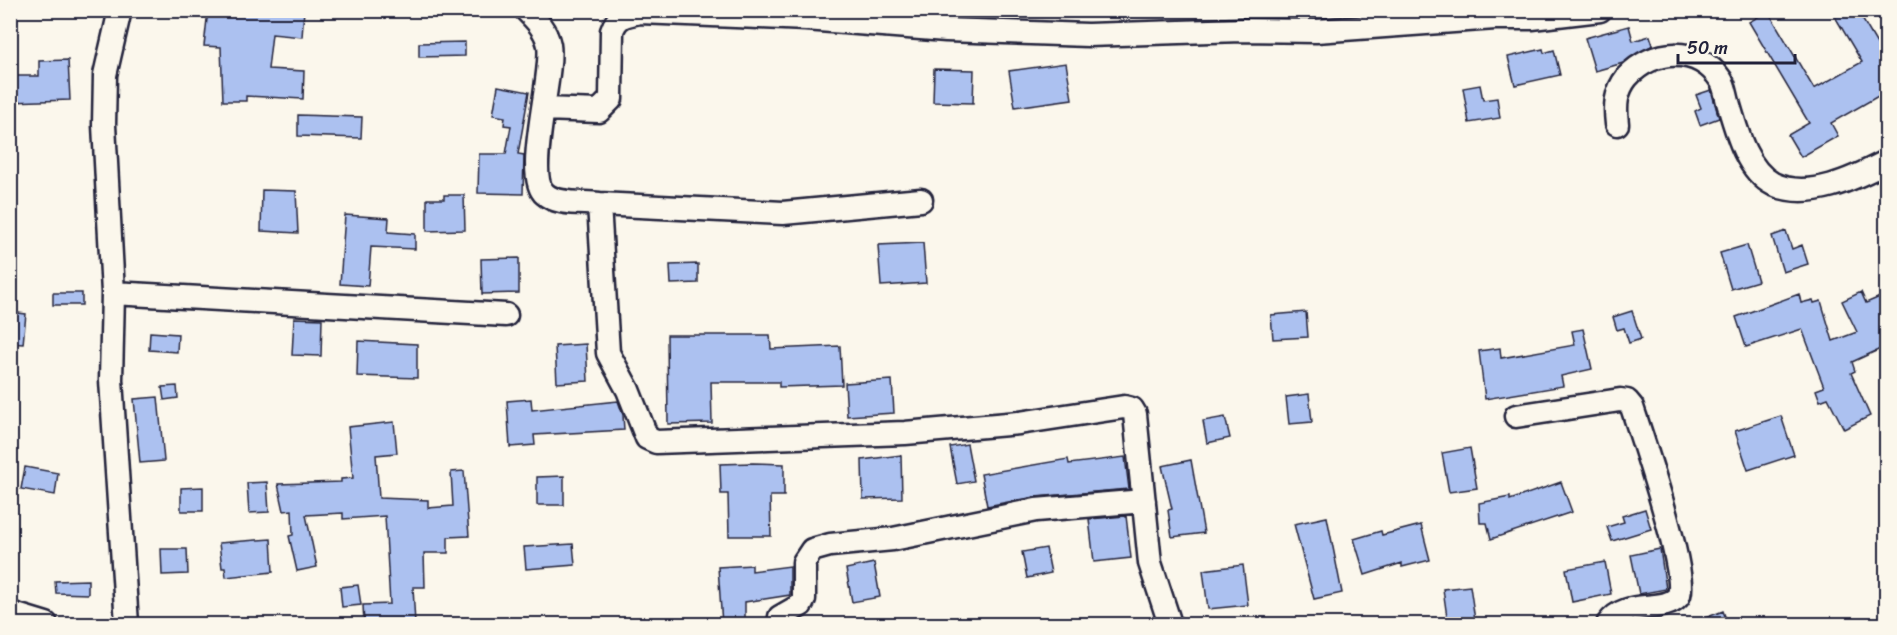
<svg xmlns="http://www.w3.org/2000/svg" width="1897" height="635" font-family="Sriracha,sans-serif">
	<rect width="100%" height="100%" fill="#fbf7ec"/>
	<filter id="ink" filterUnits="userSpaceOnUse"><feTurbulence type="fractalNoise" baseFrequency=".0167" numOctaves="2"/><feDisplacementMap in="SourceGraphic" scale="12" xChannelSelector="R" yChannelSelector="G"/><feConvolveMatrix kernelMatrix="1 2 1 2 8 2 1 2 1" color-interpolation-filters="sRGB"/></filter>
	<g filter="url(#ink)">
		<path fill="#acc1f0" stroke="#22223b" stroke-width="1.5" d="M208 10H304L302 37 272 34 268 69 304 71 303 99 246 96V101H223L221 47 204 46Z
			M1831 10H1857L1887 61V91L1831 123 1838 136 1801 157 1788 135 1809 123 1749 22 1768 11 1814 89 1862 62Z
			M1629 26 1633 41 1650 36 1653 45 1623 63 1595 71 1585 38Z
			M465 42V56L419 57V43Z
			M1543 49 1544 53 1554 50 1560 75 1515 85 1508 57Z
			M68 60 70 100 10 102V76H39V61Z
			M1066 63 1072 99 1015 107 1009 71Z
			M934 69 974 70 973 103 933 102Z
			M1480 85 1483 100 1497 98 1500 118 1469 123 1463 88Z
			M498 86 529 92 518 154 524 155 523 194 478 193 479 154H506L511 126 504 125 505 117 493 115Z
			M1711 90 1719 118 1700 125 1695 111 1701 108 1696 95Z
			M298 115 362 117 361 138 298 136Z
			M262 190 296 191 298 233 261 231Z
			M444 195H464L465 230 427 231V199H444Z
			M345 215 389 218 388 232 415 234V249L371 247 368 286 340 284Z
			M1786 231 1792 249 1802 245 1808 264 1783 272 1772 236Z
			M923 243 926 283 881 286 878 245Z
			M1747 245 1758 281 1731 289 1720 253Z
			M519 258V293L482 294 481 259Z
			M698 264V283L671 284 670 265Z
			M1861 292 1866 303 1887 294V346L1852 362 1855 371 1851 373 1870 416 1844 429 1828 398 1820 401 1816 390 1824 387 1802 329 1746 347 1736 317 1799 294 1801 303 1813 300 1814 303 1821 301 1833 341 1857 332 1842 301Z
			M53 293H82V305H53Z
			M1632 311 1641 339 1629 343 1624 328 1617 330 1613 317Z
			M10 312 26 314 23 344 10 343Z
			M1306 312 1308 337 1273 339 1271 315Z
			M294 318 322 319 321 356 292 355Z
			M1583 329 1592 369 1561 376 1563 386 1485 399 1479 351 1500 348 1501 358 1575 345 1572 331Z
			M150 332 178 334 177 352 149 350Z
			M667 335H770L771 349 840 346 842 385 779 387V382H711L712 423 668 424Z
			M358 341 417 344V378L357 376Z
			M586 344 588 381 557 383 555 346Z
			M892 380 894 413 847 416 845 383Z
			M177 386 178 398 164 400 162 387Z
			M1309 394 1312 422 1289 424 1286 397Z
			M158 397 164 461 140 463 134 399Z
			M531 399 532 410 618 401 623 415 624 430 534 435 535 445 510 447 507 401Z
			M1781 416 1794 455 1748 470 1735 431Z
			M1225 417 1230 438 1207 443 1203 421Z
			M394 422 397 453 376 455 379 498 428 500V508L453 506 451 472 464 471 469 536 448 537V553H424L425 587H413L415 624H364L363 605 390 604 385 516 343 519V513L306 515 317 567 297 571 289 536 293 535 292 510 284 511 278 484 341 482V479L353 478 348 427Z
			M967 444 974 481 957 484 950 447Z
			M1470 448 1477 488 1449 492 1442 453Z
			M901 455 902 498 863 499 862 460Z
			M1125 457 1129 489 1035 497 987 506 981 474 1068 459 1069 464Z
			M1191 460 1204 533 1172 537 1168 510 1172 509 1162 466Z
			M753 463 784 464V496H770L771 536H729L728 494H721L720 464Z
			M25 467 58 473 55 495 21 489Z
			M564 476V505H537V477Z
			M267 482 269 512 249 513 247 483Z
			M1561 482 1572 512 1491 539 1487 523H1480L1479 503 1510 497V500Z
			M203 487V511H181V488Z
			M1645 509 1651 529 1612 541 1607 527 1624 522 1622 516Z
			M1126 516 1131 558 1094 562 1089 519Z
			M1327 517 1342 593 1314 599 1294 524Z
			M1421 525 1430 560 1402 567V563L1365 575 1354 539 1381 531 1382 535Z
			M271 539 273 572 226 577 225 568H222L219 543Z
			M573 544 575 565 526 569 524 547Z
			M1046 548 1051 573 1027 578 1022 552Z
			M161 549H187L188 574 162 575Z
			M1660 549 1666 589 1639 594 1631 555Z
			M1605 562 1611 594 1572 602 1566 569Z
			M874 563 880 597 852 602 846 569Z
			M752 565V571L790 566V595L745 602V624H722L718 567Z
			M1243 565 1248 605 1208 609 1203 570Z
			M88 580V594L56 593 55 581Z
			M358 585 361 605 342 607 340 587Z
			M1470 586 1475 620 1448 624 1443 589Z
			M1723 611 1728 624H1690Z"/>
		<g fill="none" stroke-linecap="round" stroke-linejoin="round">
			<g stroke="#22223b" stroke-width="27">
				<path id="minor" d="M120 10 105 75 104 125 113 293 111 380 127 624
					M526 10C536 20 546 30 549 45 554 75 523 176 545 194 557 205 583 202 599 204L608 353 628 390 647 438 656 442 905 433 1019 423 1124 407 1132 409 1135 414 1150 563 1170 624
					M544 109 599 111 611 99 612 31C617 16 625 15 640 12L806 19 946 30 1088 35 1241 30 1316 31 1495 18H1532L1600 10
					M1617 124C1615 107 1615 92 1627 77 1653 49 1697 45 1721 80 1725 86 1726 95 1728 102 1736 129 1746 170 1773 184 1809 201 1855 178 1886 162
					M599 204 783 213 921 200
					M113 293 506 315
					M1516 416 1620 400 1627 401 1632 407C1640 432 1691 581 1678 597 1663 614 1625 598 1608 624
					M10 613 46 624
					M779 624 780 617 801 605 804 599V562L812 550 830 545 893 539 1036 510 1144 501"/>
			</g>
			<use href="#minor" stroke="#fbf7ec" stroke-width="22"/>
		</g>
	</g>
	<rect width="1897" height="635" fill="none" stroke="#fbf7ec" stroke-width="36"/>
	<rect x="18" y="18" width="1861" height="599" fill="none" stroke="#22223b" stroke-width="2" filter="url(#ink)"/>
	<path d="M1678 54v9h117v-9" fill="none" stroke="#22223b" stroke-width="3"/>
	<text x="1687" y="54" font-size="18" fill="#22223b" stroke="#fbf7ec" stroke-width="4.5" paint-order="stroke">50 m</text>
</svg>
